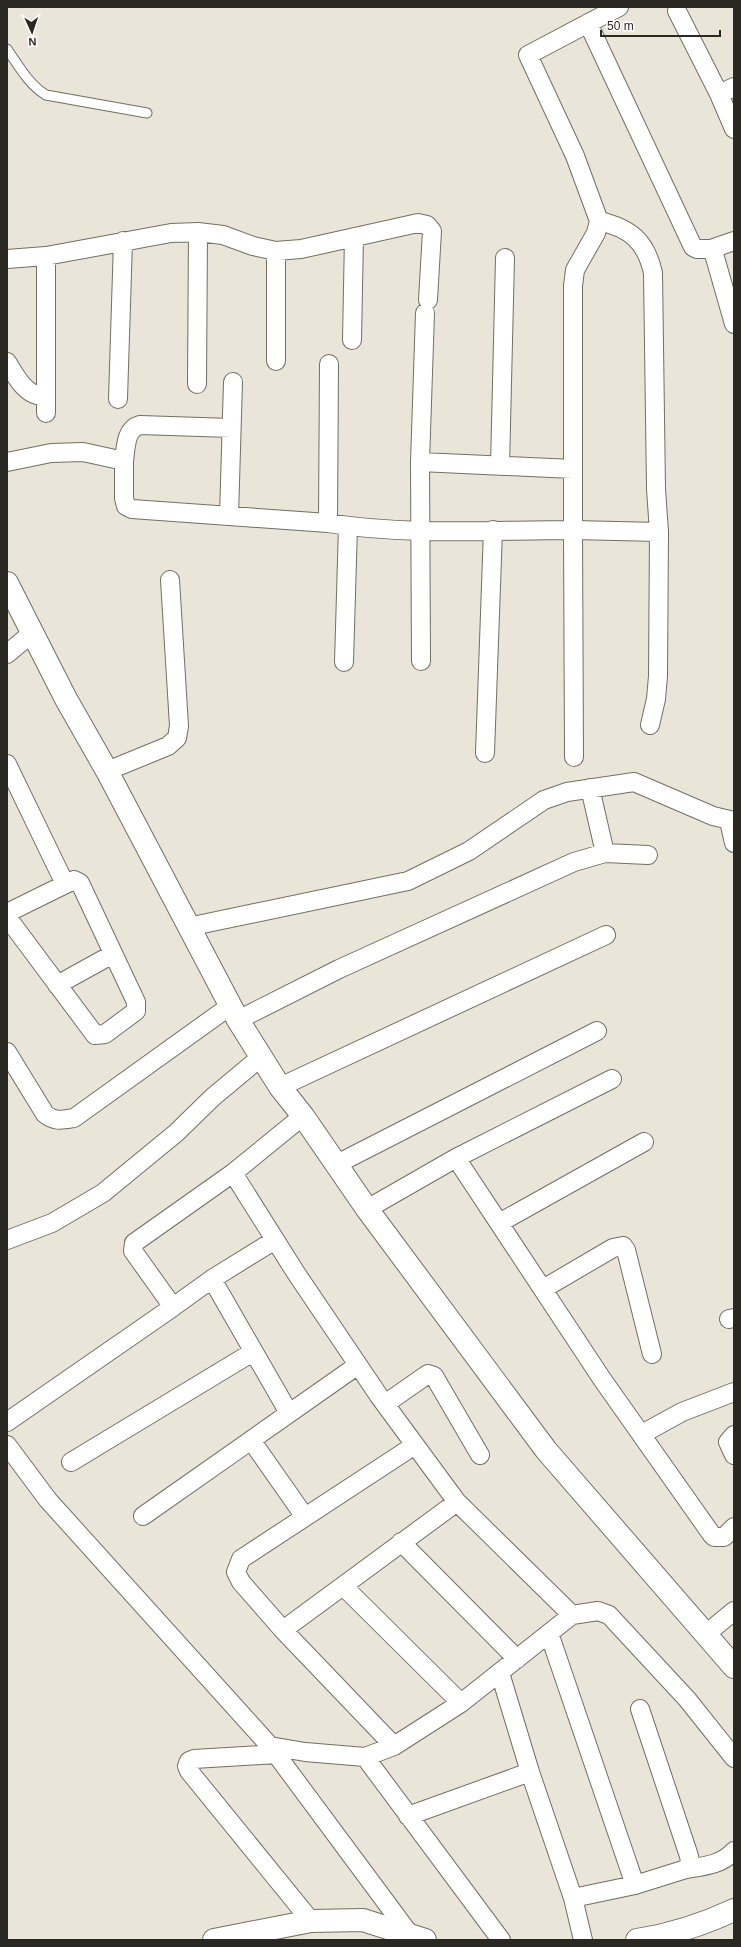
<svg xmlns="http://www.w3.org/2000/svg" width="741" height="1947" font-family="Arial,sans-serif">
	<rect width="100%" height="100%" fill="#e9e5d8"/>
	<g fill="none" stroke-linecap="round" stroke-linejoin="round">
		<g stroke="#726f63" stroke-width="11">
			<path id="lane" d="M7 49C18 65 29 85 46 95L147 113"/>
		</g>
		<g stroke="#726f63" stroke-width="20">
			<path id="street" d="M677 11 719 94 734 129
				M588 23 693 247 697 249H711L714 254 734 324
				M719 94 734 87
				M599 221C630 228 646 241 653 273L656 489 659 532 573 530V286L575 270 596 233 599 221 575 156 528 55 619 7
				M711 249 734 241
				M46 256V413
				M7 259 46 256 171 233 198 232 223 235 253 246 276 251 301 249 418 223 427 225 432 231 428 300
				M352 340 354 237
				M276 361V251
				M7 362C17 378 25 396 46 397
				M197 384 198 232
				M118 399 123 241
				M124 461C126 448 125 429 140 425L231 428
				M7 462 51 453 83 452 124 461V498L126 506 132 509 328 523C408 536 492 530 573 530L574 757
				M420 462 573 469
				M500 466 505 258
				M229 516 233 382
				M328 523 329 364
				M7 654 32 633
				M421 661 420 462 425 313
				M344 662 348 526
				M650 725 656 699 658 676 659 532
				M485 753 493 530
				M7 764 65 884
				M107 771 168 746 177 738 179 726 170 580
				M590 788 605 853
				M729 821 734 843
				M7 913 74 880 80 883 136 1002V1011L105 1034 95 1035 7 917
				M188 927 408 881 469 851 544 800 567 792 634 782 713 816 734 821
				M57 985 113 954
				M238 1020 339 969 574 862 605 853 648 855
				M7 1052 45 1114C55 1122 62 1120 74 1118L230 1006
				M280 1087 606 935
				M303 1116 233 1173 296 1273 379 1396 457 1502 572 1615 598 1611 609 1615 687 1699 734 1758
				M456 1158 612 1079
				M335 1165 597 1031
				M367 1209 456 1158 602 1379 712 1535 714 1537H724L734 1527
				M499 1223 644 1142
				M7 1240 52 1223 103 1193 176 1133 213 1097 261 1057
				M212 1279 289 1413
				M543 1289 613 1248 623 1246 626 1250 652 1354
				M173 1307 212 1279 275 1240
				M729 1319 734 1318
				M385 1404 428 1374 434 1376 480 1455
				M7 1422 173 1307 133 1251 134 1243 233 1173
				M642 1434 682 1412 734 1392
				M734 1435 728 1442 734 1455
				M251 1440 305 1517
				M7 1445 48 1500 270 1746 411 1936
				M71 1462 253 1352
				M143 1516 358 1365
				M401 1542 517 1659
				M343 1586 461 1703
				M283 1630 457 1502
				M549 1633 635 1885
				M706 1634 734 1611
				M500 1673 530 1772 573 1898 583 1940
				M270 1746 305 1752 365 1757
				M394 1746 283 1630 241 1582 236 1572 241 1559 415 1445
				M277 1754 194 1759 189 1761 187 1766 189 1771 311 1921
				M408 1816 530 1772
				M686 1869C705 1866 721 1865 734 1851
				M573 1898 635 1885 686 1869 690 1863 689 1856 640 1709
				M501 1940 365 1757 394 1746 461 1703 572 1615"/>
		</g>
		<g stroke="#726f63" stroke-width="24">
			<path id="secondary" d="M7 583 66 699 107 771 238 1020 280 1087 303 1116 367 1209 546 1450 734 1667
				M214 1940 311 1921 363 1920 425 1940
				M637 1940C670 1935 704 1924 734 1910"/>
		</g>
		<use href="#lane" stroke="#fff" stroke-width="9"/>
		<use href="#street" stroke="#fff" stroke-width="18"/>
		<use href="#secondary" stroke="#fff" stroke-width="22"/>
	</g>
	<rect width="741" height="1947" fill="none" stroke="#2a2823" stroke-width="16"/>
	<g transform="translate(32 32) rotate(177)" stroke="#ffffff" stroke-width="3" paint-order="stroke">
	<path d="M0-3L7 15L0 10L-7 15Z" fill="#2a2823"/>
	<text y="-6" font-size="11" font-weight="bold" text-anchor="middle" fill="#2a2823">N</text>
	</g>
	<path d="M601 30v6h119v-6" fill="none" stroke="#2a2823" stroke-width="2"/>
	<text x="607" y="30" font-size="12" fill="#2a2823" stroke="#ffffff" stroke-width="3" paint-order="stroke">50 m</text>
</svg>
